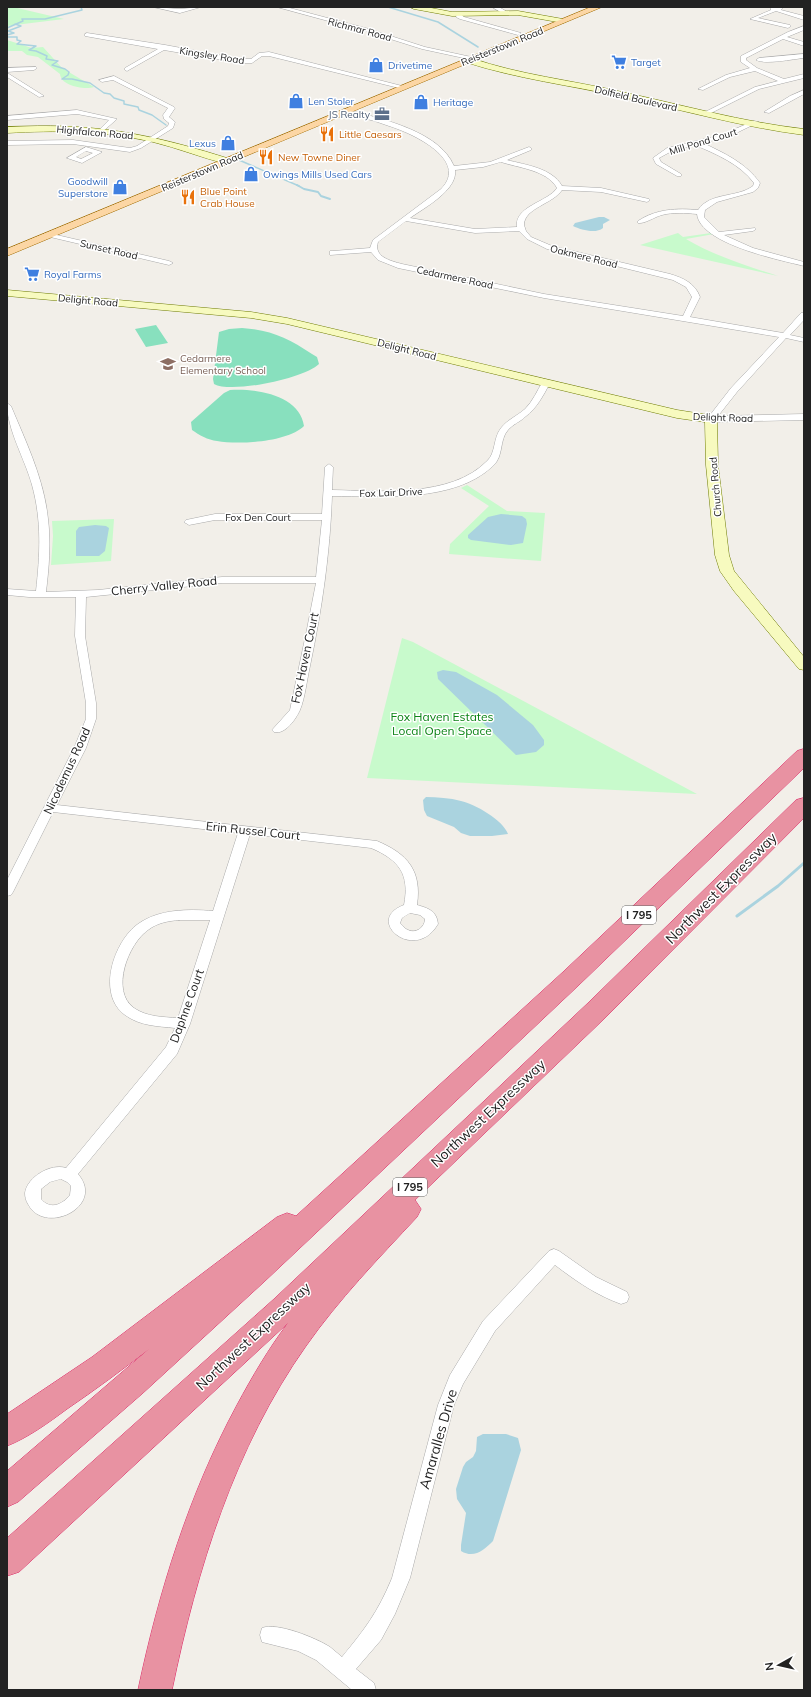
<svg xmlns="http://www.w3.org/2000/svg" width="811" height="1697" font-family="Mulish,sans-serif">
	<rect width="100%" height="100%" fill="#f2efe9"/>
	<path fill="#c8facc" d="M7 7H13L64 19 7 26Z
		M7 40 32 48 43 47 62 68 94 87C84 90 61 86 60 74L38 57 27 55 22 51H7Z
		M678 233 683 237 711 233 714 234 686 239C715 256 747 266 778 276L640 245Z
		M467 485 507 511 545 513 541 561 449 554 450 544 489 506 461 488Z
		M114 519 111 561 51 565 53 536 52 521Z
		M402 638 413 642 697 794 367 778Z"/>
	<path fill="#88e0be" d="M156 325 168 343 146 347 135 329Z
		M242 328C271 330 288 338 312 354L317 357 319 364C305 378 232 394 214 384L213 379 219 332 229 329Z
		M230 390C255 388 300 395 304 426 288 442 239 445 217 441 208 440 199 435 192 430L191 422 224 393Z"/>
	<path fill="#aad3df" d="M599 217H604L610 220 603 224V228C596 234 581 230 573 226L575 223Z
		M501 514 522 516 526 519 527 524 523 543 511 545 471 540 468 538V535L488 517Z
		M95 525 106 526 109 528 105 551 99 556H76V531L79 527Z
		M443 670 456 672 497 695 533 725 544 740V745L536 752 516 755 438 679 437 672Z
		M426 797C437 797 450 798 461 801 475 804 503 820 508 834L492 836H470L461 833 454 827 427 816 424 810 423 800Z
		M483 1434H506L518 1438 521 1450 493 1541C484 1550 474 1559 461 1551V1545L466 1513 457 1499 456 1489 463 1467 466 1462 473 1457 476 1451 477 1437Z"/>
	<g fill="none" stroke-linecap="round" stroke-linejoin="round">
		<path stroke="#aad3df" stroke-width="1.5" d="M388 7 438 22 478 47
			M7 28 23 21 22 19H45L82 10 81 7
			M7 35 14 33 8 31 21 26 15 24
			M7 37H17V40L21 41 17 44 36 46 29 50 36 51 47 56 46 59 58 61 52 65 65 69 69 72 68 75 62 79H72L90 83 104 93 110 94 114 98 124 101V104L138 107 139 110 152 115 166 125
			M239 160 299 186"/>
		<path stroke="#aad3df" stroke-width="2" d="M297 185 304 189 318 192 321 196 330 199"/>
		<path stroke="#aad3df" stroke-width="3" d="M737 916 778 886 804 863"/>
		<g stroke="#a9a9a9" stroke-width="1">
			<path id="street" d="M153 7 180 9 201 7 180 13Z
				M277 7H286L369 29 425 47 476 58 473 60 422 49 365 31Z
				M492 7H499L509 13 504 14Z
				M779 7H783L781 10 804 16V20L776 11 758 18 790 25 791 26 788 28 750 19 771 10V8Z
				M459 13 464 17 521 33 518 35 460 19 456 17 457 14Z
				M804 26V30L787 37 804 42V46L783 39 746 58V60L757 68 784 79 804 74V78L759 89 707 115H703V113L755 87 778 81 755 71 730 77 703 90 698 89 726 75 750 68 741 62V56L788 32Z
				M87 33 165 45 240 59H251L259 53 269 52 406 87 403 89 269 56H262L252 63H240L164 50 127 71 125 70V68L158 49 85 36V34Z
				M804 54V58C793 59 765 65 756 60L759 58Z
				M36 67 37 68 34 70 7 72V68Z
				M7 73 9 74 44 96 39 97 7 77Z
				M114 76 174 107 175 108 169 117 175 122 173 128 141 148 130 152 73 144 7 145V141L73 140 130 148 137 146 168 126 169 123 164 119 163 115 168 108 113 80 102 82 99 80Z
				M804 90V94L769 113 764 112 790 96Z
				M344 109C378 118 439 130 454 166L490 162 529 147 531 148V150L507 160C526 165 552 168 562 186L601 188 649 199 650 200 647 202 601 192 562 190C553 204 524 208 524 225L526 231 531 237 552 246 670 274C683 278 695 283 700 297L690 317 783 333 801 313H804V320L790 335 804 338V342L786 338 737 392 718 416 804 414V420L711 422 707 419 731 388 779 337 544 298 398 268 378 260 371 252 330 255V251H333L370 248 373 240 441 189C470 160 412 133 389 126 374 120 358 117 342 112L341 111ZM501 162C519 168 547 170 557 188 548 202 514 206 517 227L475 229 410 218C424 208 458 190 455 170L483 167ZM406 221 475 233 519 231 527 239 547 249 673 280 686 287 692 297 683 316 544 294 402 264C391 261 373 257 378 242Z
				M77 110 117 119 101 133 98 131 109 120 77 114 7 120V116Z
				M754 121 759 122 730 136 703 143C724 153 746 163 760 183L758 188 753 192 717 202 705 210 704 217 719 232 755 228 756 229 753 231 724 235 753 248 804 262V266C780 260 700 244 697 214 685 213 673 212 662 215 654 217 645 224 638 223V221C656 209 677 208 698 210 710 192 737 198 753 186L754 183C740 164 716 154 695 145L672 151 659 158 661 162 681 174V176H677L656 164 653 158 667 148 721 135Z
				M86 147 102 152 82 163 67 158ZM86 151 93 153 81 159 76 157Z
				M48 233 169 261 173 263 169 265 46 236V234Z
				M543 381H546L550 383C543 396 537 408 525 417 520 422 513 424 508 430 499 440 504 456 493 466 454 503 382 496 332 496 330 553 322 609 310 666 307 679 305 698 300 710 296 719 285 735 274 732L272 730 290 710 307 629 316 583H222L86 597 85 636 96 703V719L86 748 57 805 377 841C408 854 422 871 417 905 428 908 437 911 438 924 415 964 363 920 404 905 410 874 399 860 371 848L250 834 190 1024 177 1054 78 1174C106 1207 44 1236 28 1204 26 1201 25 1197 25 1193 27 1177 51 1163 66 1168L166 1047 175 1028C157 1026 140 1026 125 1015 96 994 114 941 138 924 159 909 188 909 213 911L238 833 53 812 13 892 11 895 7 896V880L74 748 86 719V703L75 636 76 597H29L7 595V589L36 591C40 555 42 521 32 485 25 459 7 430 7 403L11 406C26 442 44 479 48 519 51 543 49 567 46 592L98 590 222 577H316L322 520H215L189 525 184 522 186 520 215 514H322L325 467 329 464 333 467 332 490C379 491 451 498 487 461 496 453 493 438 501 428 507 420 517 416 525 409 533 401 537 391 543 381ZM410 913 420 915 425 919C425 927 416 934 408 930 405 929 403 926 400 923L402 918ZM179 920H210L178 1018C163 1017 147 1017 134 1008 110 991 128 944 148 930 157 923 168 921 179 920ZM61 1179 67 1182 71 1186 70 1195C62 1205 50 1210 41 1199V1189L50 1182Z
				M554 1249 559 1251 596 1277 627 1292 629 1297 627 1302 621 1304C596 1295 576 1281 555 1265L495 1331 463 1384 454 1405 410 1578 395 1614 381 1640 356 1669 374 1683 376 1690H352L316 1660 298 1651 262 1642 260 1635 262 1628C277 1622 316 1638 330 1647 334 1650 338 1654 342 1657 365 1629 378 1612 392 1578L438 1405 450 1375 483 1321 549 1251Z"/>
		</g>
		<g stroke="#707d05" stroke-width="1">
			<path id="secondary" d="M410 7H426L452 12 518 11 563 19 567 21 563 23 518 15 452 16 414 9Z
				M465 58H471C520 75 571 80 622 92 683 105 742 122 804 129V135C742 127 683 110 622 97 570 85 517 79 465 62Z
				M38 126C108 125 164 138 230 159L231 161 227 164C202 158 178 148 153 142 105 131 56 130 7 133V127Z
				M7 290 251 312 287 318 677 410 715 416 717 419 718 465 729 555 734 571 804 657V670L799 669 734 591 720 571 715 555 706 465 705 422 677 418 287 324 251 318 7 296Z"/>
		</g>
		<g stroke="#a06b00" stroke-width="1">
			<path id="primary" d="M591 7H602L7 256V249Z"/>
		</g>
		<g stroke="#dc2a67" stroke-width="1">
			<path id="highway" d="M804 749V768L580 984 265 1281 143 1393 18 1502 7 1507V1471L149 1349C122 1370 95 1390 67 1409 48 1423 29 1437 7 1446V1414L92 1357 277 1217 287 1213 296 1216 563 972 797 751Z
				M804 798V818L606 1017 415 1200 421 1209 417 1217C378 1259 339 1299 306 1346 234 1448 197 1569 172 1690H138C159 1591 189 1494 237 1405 252 1377 269 1348 288 1323L19 1572 7 1576V1538L274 1299 588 1003 796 800Z"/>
		</g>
		<use href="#street" fill="#fff" fill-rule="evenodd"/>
		<use href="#secondary" fill="#f7fabf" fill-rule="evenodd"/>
		<use href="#primary" fill="#fcd6a4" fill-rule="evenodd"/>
		<use href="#highway" fill="#e892a2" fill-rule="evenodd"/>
	</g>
	<defs>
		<g id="supermarket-bare" transform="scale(1.2)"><path d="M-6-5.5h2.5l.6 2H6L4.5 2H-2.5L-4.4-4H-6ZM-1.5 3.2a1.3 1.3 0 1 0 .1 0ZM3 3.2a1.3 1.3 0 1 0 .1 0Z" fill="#3f7fe0" stroke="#fff" stroke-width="2.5" paint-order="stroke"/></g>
		<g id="shop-bare" transform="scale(1.2)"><path d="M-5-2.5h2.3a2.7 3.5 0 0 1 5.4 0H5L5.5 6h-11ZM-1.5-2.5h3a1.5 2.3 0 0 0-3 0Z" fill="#3f7fe0" stroke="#fff" stroke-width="2.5" paint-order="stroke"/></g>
		<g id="office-bare" transform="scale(1.2)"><path d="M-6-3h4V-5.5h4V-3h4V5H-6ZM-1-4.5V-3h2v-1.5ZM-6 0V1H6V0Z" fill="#5c6f8a" stroke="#fff" stroke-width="2.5" paint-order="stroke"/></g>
		<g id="restaurant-bare" transform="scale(1.2)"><path d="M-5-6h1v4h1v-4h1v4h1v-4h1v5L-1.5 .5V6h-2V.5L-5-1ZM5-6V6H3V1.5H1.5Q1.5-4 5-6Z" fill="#e8710a" stroke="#fff" stroke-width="2.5" paint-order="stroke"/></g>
		<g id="school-bare" transform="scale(1.2)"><path d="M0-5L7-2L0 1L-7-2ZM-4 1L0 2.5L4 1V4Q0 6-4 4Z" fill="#8d6e63" stroke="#fff" stroke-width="2.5" paint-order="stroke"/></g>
	</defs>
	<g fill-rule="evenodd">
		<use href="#supermarket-bare" x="619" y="62"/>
		<use href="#shop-bare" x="376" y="65"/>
		<use href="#shop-bare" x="296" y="101"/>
		<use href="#shop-bare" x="421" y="102"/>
		<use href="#office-bare" x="382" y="114"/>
		<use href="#restaurant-bare" x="327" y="134"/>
		<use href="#shop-bare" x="228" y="143"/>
		<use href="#restaurant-bare" x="266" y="157"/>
		<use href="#shop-bare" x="251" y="174"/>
		<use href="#shop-bare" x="120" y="187"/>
		<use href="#restaurant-bare" x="188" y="197"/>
		<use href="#supermarket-bare" x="32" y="274"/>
		<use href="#school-bare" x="168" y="364"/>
	</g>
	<g text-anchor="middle" stroke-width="3" stroke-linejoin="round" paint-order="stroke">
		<g font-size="10" fill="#222" stroke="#fff">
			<text transform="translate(360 29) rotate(15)" y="4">Richmar Road</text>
			<text transform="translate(502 46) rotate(-22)" y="4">Reisterstown Road</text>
			<text transform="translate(212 55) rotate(9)" y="4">Kingsley Road</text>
			<text transform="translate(636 98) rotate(13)" y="4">Dolfield Boulevard</text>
			<text transform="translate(95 132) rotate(5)" y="4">Highfalcon Road</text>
			<text transform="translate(703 141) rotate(-17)" y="4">Mill Pond Court</text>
			<text transform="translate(202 171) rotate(-23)" y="4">Reisterstown Road</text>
			<text transform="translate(109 249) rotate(13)" y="4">Sunset Road</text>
			<text transform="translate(584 256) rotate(14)" y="4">Oakmere Road</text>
			<text transform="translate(455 277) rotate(12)" y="4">Cedarmere Road</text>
			<text transform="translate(88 300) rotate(5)" y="4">Delight Road</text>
			<text transform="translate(407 349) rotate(14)" y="4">Delight Road</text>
			<text transform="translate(723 417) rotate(2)" y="4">Delight Road</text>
			<text transform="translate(715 487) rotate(-95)" y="4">Church Road</text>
			<text transform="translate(391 492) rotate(-2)" y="4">Fox Lair Drive</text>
			<text x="258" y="521">Fox Den Court</text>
		</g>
		<g font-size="10" fill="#366cbe" stroke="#fff" text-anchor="start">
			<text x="631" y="66">Target</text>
			<text x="388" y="69">Drivetime</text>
			<text x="308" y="105">Len Stoler</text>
			<text x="433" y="106">Heritage</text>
			<text x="216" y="147" text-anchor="end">Lexus</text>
			<text x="263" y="178">Owings Mills Used Cars</text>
			<text x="108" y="185" text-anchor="end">Goodwill<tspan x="108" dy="12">Superstore</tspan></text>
			<text x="44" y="278">Royal Farms</text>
		</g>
		<g font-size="10" fill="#4e5e75" stroke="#fff" text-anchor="end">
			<text x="370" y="118">JS Realty</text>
		</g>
		<g font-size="10" fill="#c56008" stroke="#fff" text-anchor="start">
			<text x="339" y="138">Little Caesars</text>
			<text x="278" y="161">New Towne Diner</text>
			<text x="200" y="195">Blue Point<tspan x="200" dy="12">Crab House</tspan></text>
		</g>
		<g font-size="10" fill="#785e54" stroke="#fff" text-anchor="start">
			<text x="180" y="362">Cedarmere<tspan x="180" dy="12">Elementary School</tspan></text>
		</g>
		<g fill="#fff" stroke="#646464" stroke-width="1">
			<rect x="622" y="906" width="34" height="18" rx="3"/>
			<rect x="393" y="1178" width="34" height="18" rx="3"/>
		</g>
		<g font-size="11" font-weight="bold" fill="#222">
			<text x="639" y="919">I 795</text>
			<text x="410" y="1191">I 795</text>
		</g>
		<g font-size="12" fill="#222" stroke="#fff">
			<text transform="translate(164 586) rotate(-6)" y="4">Cherry Valley Road</text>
			<text transform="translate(305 658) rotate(-78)" y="4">Fox Haven Court</text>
			<text transform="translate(67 771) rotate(-65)" y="4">Nicodemus Road</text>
			<text transform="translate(253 831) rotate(6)" y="4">Erin Russel Court</text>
			<text transform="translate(187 1006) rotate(-70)" y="4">Daphne Court</text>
		</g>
		<g font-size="12" fill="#0c8416" stroke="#fff">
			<text x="442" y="721">Fox Haven Estates<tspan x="442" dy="14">Local Open Space</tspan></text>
		</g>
		<g font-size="14" fill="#222" stroke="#fff">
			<text transform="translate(721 888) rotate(-45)" y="5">Northwest Expressway</text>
			<text transform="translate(488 1113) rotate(-43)" y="5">Northwest Expressway</text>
			<text transform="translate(253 1336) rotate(-43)" y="5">Northwest Expressway</text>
			<text transform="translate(438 1439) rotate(-74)" y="5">Amaralles Drive</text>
		</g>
	</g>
	<rect width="811" height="1697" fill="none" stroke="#222222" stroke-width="16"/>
	<g transform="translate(779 1665) rotate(262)" stroke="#ffffff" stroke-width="3" paint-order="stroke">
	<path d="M0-3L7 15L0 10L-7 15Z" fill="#222222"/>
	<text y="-6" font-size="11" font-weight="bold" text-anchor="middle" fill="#222222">N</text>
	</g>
</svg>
